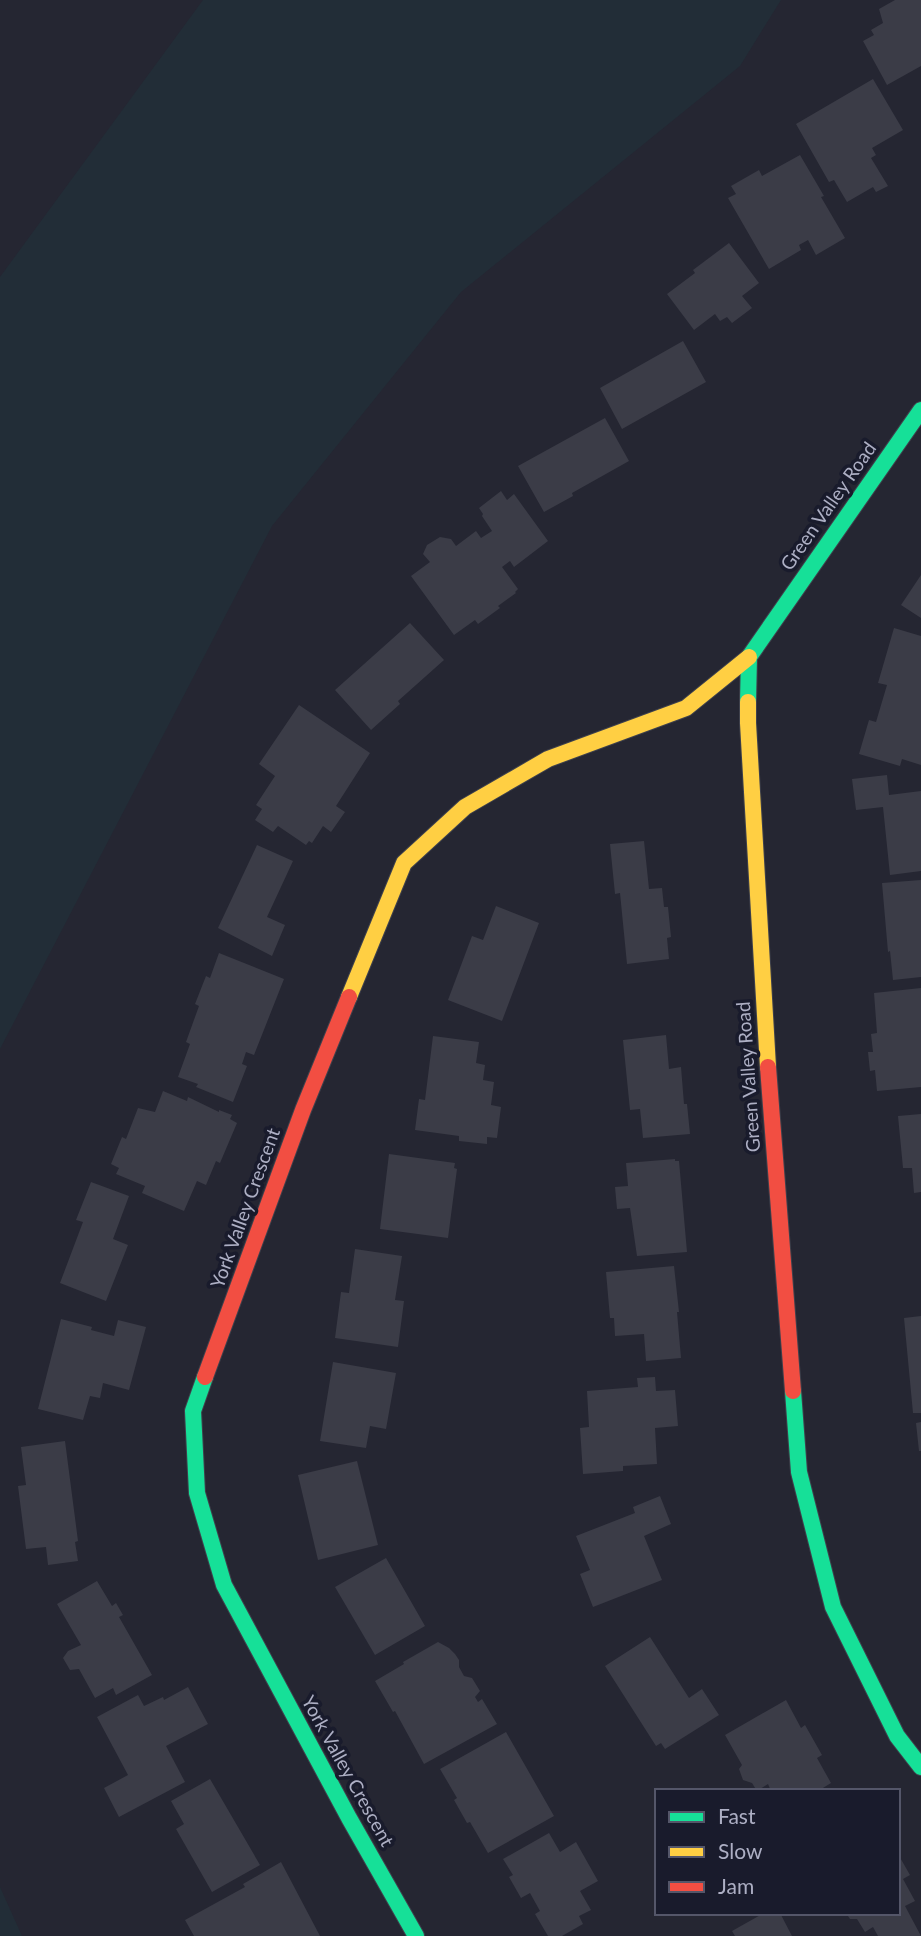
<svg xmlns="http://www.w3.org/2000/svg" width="921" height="1936" font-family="Lato,sans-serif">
	<rect width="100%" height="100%" fill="#252632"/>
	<path fill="#222d37" d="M203 0H781L740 66 461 292 272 526 0 1049V277Z
		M0 1887 22 1936H0Z"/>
	<path fill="#3b3c47" d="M895 0H921V66L887 85 863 41 874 35 871 30 883 23 879 9Z
		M873 79 903 130 872 148 876 155 871 158 888 186 876 192 873 187 847 202 834 180 829 182 796 124Z
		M800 155 824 196 821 197 845 238 816 255 808 240 799 245 801 250 769 269 728 198 736 194 731 186 759 170 762 176Z
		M729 243 759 283 742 296 752 308 732 323 727 317 720 321 715 314 694 330 667 294 695 273 693 270Z
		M683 341 706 382 622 429 600 388Z
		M605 418 629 461 572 493 573 496 544 512 518 466Z
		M501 491 507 500 514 494 548 541 514 567 510 561 502 567 518 589 515 592 516 593 498 606 500 608 478 624 475 620 454 635 411 576 430 562 423 554 427 545 440 537 451 539 456 546 476 531 481 538 492 531 482 516 483 514 479 508Z
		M921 575V618L901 605Z
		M410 623 444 660 398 701 400 704 371 730 335 690Z
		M894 628 921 636V765L902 759 900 766 859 754 869 720 876 722 887 685 878 683Z
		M299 705 370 753 336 806 345 812 331 832 323 826 312 843 309 841 306 845 278 826 273 832 255 820 262 809 256 805 275 776 259 764Z
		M887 775 889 795 921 791V871L890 875 883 807 856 810 852 779Z
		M644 841 649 889 662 888 664 907H668L671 937 667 938 669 959 627 964 620 893 615 894 610 844Z
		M257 845 293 861 267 917 285 925 272 956 218 928Z
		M921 880V977L893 980 890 951 888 952 882 883Z
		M496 906 539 923 502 1021 448 1000 472 936 483 940Z
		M219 953 284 979 254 1055 246 1052 242 1064 247 1066 233 1102 196 1087 198 1084 178 1077 190 1044 186 1042 199 1006 195 1004 206 976 210 978Z
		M921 988V1087L877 1091 875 1070 870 1071 868 1052H873L871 1034 877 1033 874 993Z
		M666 1035 669 1069 681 1067 684 1104H687L690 1134 643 1138 640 1109 630 1110 623 1040Z
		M433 1036 479 1042 476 1063 485 1065 483 1080 494 1082 491 1105 501 1107 497 1138 487 1137V1144L459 1141V1136L415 1130 419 1099 425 1100Z
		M163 1091 187 1101 188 1097 219 1112V1110L232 1115 230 1119 237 1123 220 1163 216 1161 206 1185 197 1181 184 1211 142 1193 145 1186 116 1174 119 1168 111 1164 122 1137 126 1139 138 1108 155 1112Z
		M921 1114V1192L914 1193 912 1168H903L898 1116Z
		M389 1154 455 1163 454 1168 457 1169 448 1238 380 1229Z
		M675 1159V1161H679L687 1252 637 1256 630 1208 617 1209 615 1187 628 1186 626 1163Z
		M91 1182 129 1196 113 1239 128 1245 106 1301 60 1283 83 1222 76 1220Z
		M355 1249 402 1256 395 1300 404 1301 398 1347 335 1338 341 1292 349 1293Z
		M674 1266 679 1312H677L681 1358 646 1361 644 1334 615 1336 614 1318H610L606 1272Z
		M921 1316V1413H913L904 1318Z
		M61 1319 92 1327 91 1330 114 1336 118 1320 146 1327 129 1390 103 1383 100 1398 90 1396 83 1420 38 1409Z
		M333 1362 396 1373 386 1429 370 1426 366 1448 320 1441Z
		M655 1377 656 1391 675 1390 678 1426 655 1428 657 1464 623 1466V1471L583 1474 580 1428 589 1427 587 1391 638 1387 637 1378Z
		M921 1422V1451H919L916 1423Z
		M65 1441 78 1541 75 1542 78 1561 48 1565 46 1547 26 1549 18 1486 26 1485 21 1447Z
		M357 1461 378 1545 318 1560 298 1475Z
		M660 1496 671 1524 644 1536 662 1580 593 1607 580 1574 590 1570 576 1536 635 1513 633 1507Z
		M386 1558 425 1626 375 1655 335 1587Z
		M97 1581 112 1606 116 1603 123 1615 119 1617 152 1675 116 1695 113 1688 95 1698 79 1669 70 1670 63 1658 68 1651 81 1645 57 1604Z
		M650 1637 689 1698 702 1689 719 1715 665 1749 661 1743 656 1746 605 1666Z
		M438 1642 449 1648 455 1654 459 1660V1667L464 1676 472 1678 480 1691 475 1697 478 1702 482 1699 497 1724 424 1764 395 1711 393 1712 375 1681 404 1664 403 1662Z
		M188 1687 208 1724 166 1746 185 1782 119 1817 104 1788 128 1775 97 1717 138 1695 144 1706 163 1697 164 1700Z
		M786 1700 801 1728 805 1725 822 1755 817 1758 831 1783 818 1791H771L768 1784 757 1791 752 1783 743 1780 739 1769 742 1765 725 1735Z
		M506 1732 554 1816 488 1853 470 1822 467 1823 454 1800 457 1798 440 1769Z
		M210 1779 260 1865 212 1892 176 1829 184 1824 171 1801Z
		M549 1833 560 1852 576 1842 598 1881 580 1891 591 1910 579 1916 583 1924 562 1936H548L535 1914 540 1911 530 1893 521 1898 509 1877 513 1875 503 1859Z
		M898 1854 910 1875 903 1879 915 1901 905 1906 921 1936H878L873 1927 865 1932 857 1919H850L846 1913H898Z
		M281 1862 320 1936H194L185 1920 245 1887 243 1884Z
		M764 1913H780L792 1936H735L732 1931Z"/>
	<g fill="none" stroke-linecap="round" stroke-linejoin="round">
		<g stroke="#3f414c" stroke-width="18">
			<path id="fast" d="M748 702 749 657 921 410
				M205 1377 193 1411 197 1493 224 1585 349 1818 416 1936
				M793 1391 799 1472 833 1607 897 1736 921 1767"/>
		</g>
		<g stroke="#3f414c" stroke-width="18">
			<path id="slow" d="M748 702V723L768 1067
				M349 997 404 863 465 807 548 759 686 708 749 657"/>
		</g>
		<g stroke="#3f414c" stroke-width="18">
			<path id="jam" d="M768 1067 793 1391
				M205 1377 303 1110 349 997"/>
		</g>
		<use href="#fast" stroke="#16e098" stroke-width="16"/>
		<use href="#slow" stroke="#ffcf43" stroke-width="16"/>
		<use href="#jam" stroke="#f24e42" stroke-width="16"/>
	</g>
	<g text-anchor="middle" stroke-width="7" stroke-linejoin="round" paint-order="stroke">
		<g font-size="19" fill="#adafc4" stroke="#191b2c">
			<text transform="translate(828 506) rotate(-55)" y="7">Green Valley Road</text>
			<text transform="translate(748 1077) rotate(-94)" y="7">Green Valley Road</text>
			<text transform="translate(245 1208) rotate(-70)" y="7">York Valley Crescent</text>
			<text transform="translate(348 1771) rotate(61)" y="7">York Valley Crescent</text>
		</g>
	</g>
	<rect x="655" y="1789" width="245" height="126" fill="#191b2c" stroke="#545669" stroke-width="2"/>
	<rect x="669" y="1812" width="35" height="10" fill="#16e098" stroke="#545669" stroke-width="2"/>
	<text x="718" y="1824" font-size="21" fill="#adafc4">Fast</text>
	<rect x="669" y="1847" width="35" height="10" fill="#ffcf43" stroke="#545669" stroke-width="2"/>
	<text x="718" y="1859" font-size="21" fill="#adafc4">Slow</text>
	<rect x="669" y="1882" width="35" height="10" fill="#f24e42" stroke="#545669" stroke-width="2"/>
	<text x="718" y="1894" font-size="21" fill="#adafc4">Jam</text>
</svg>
